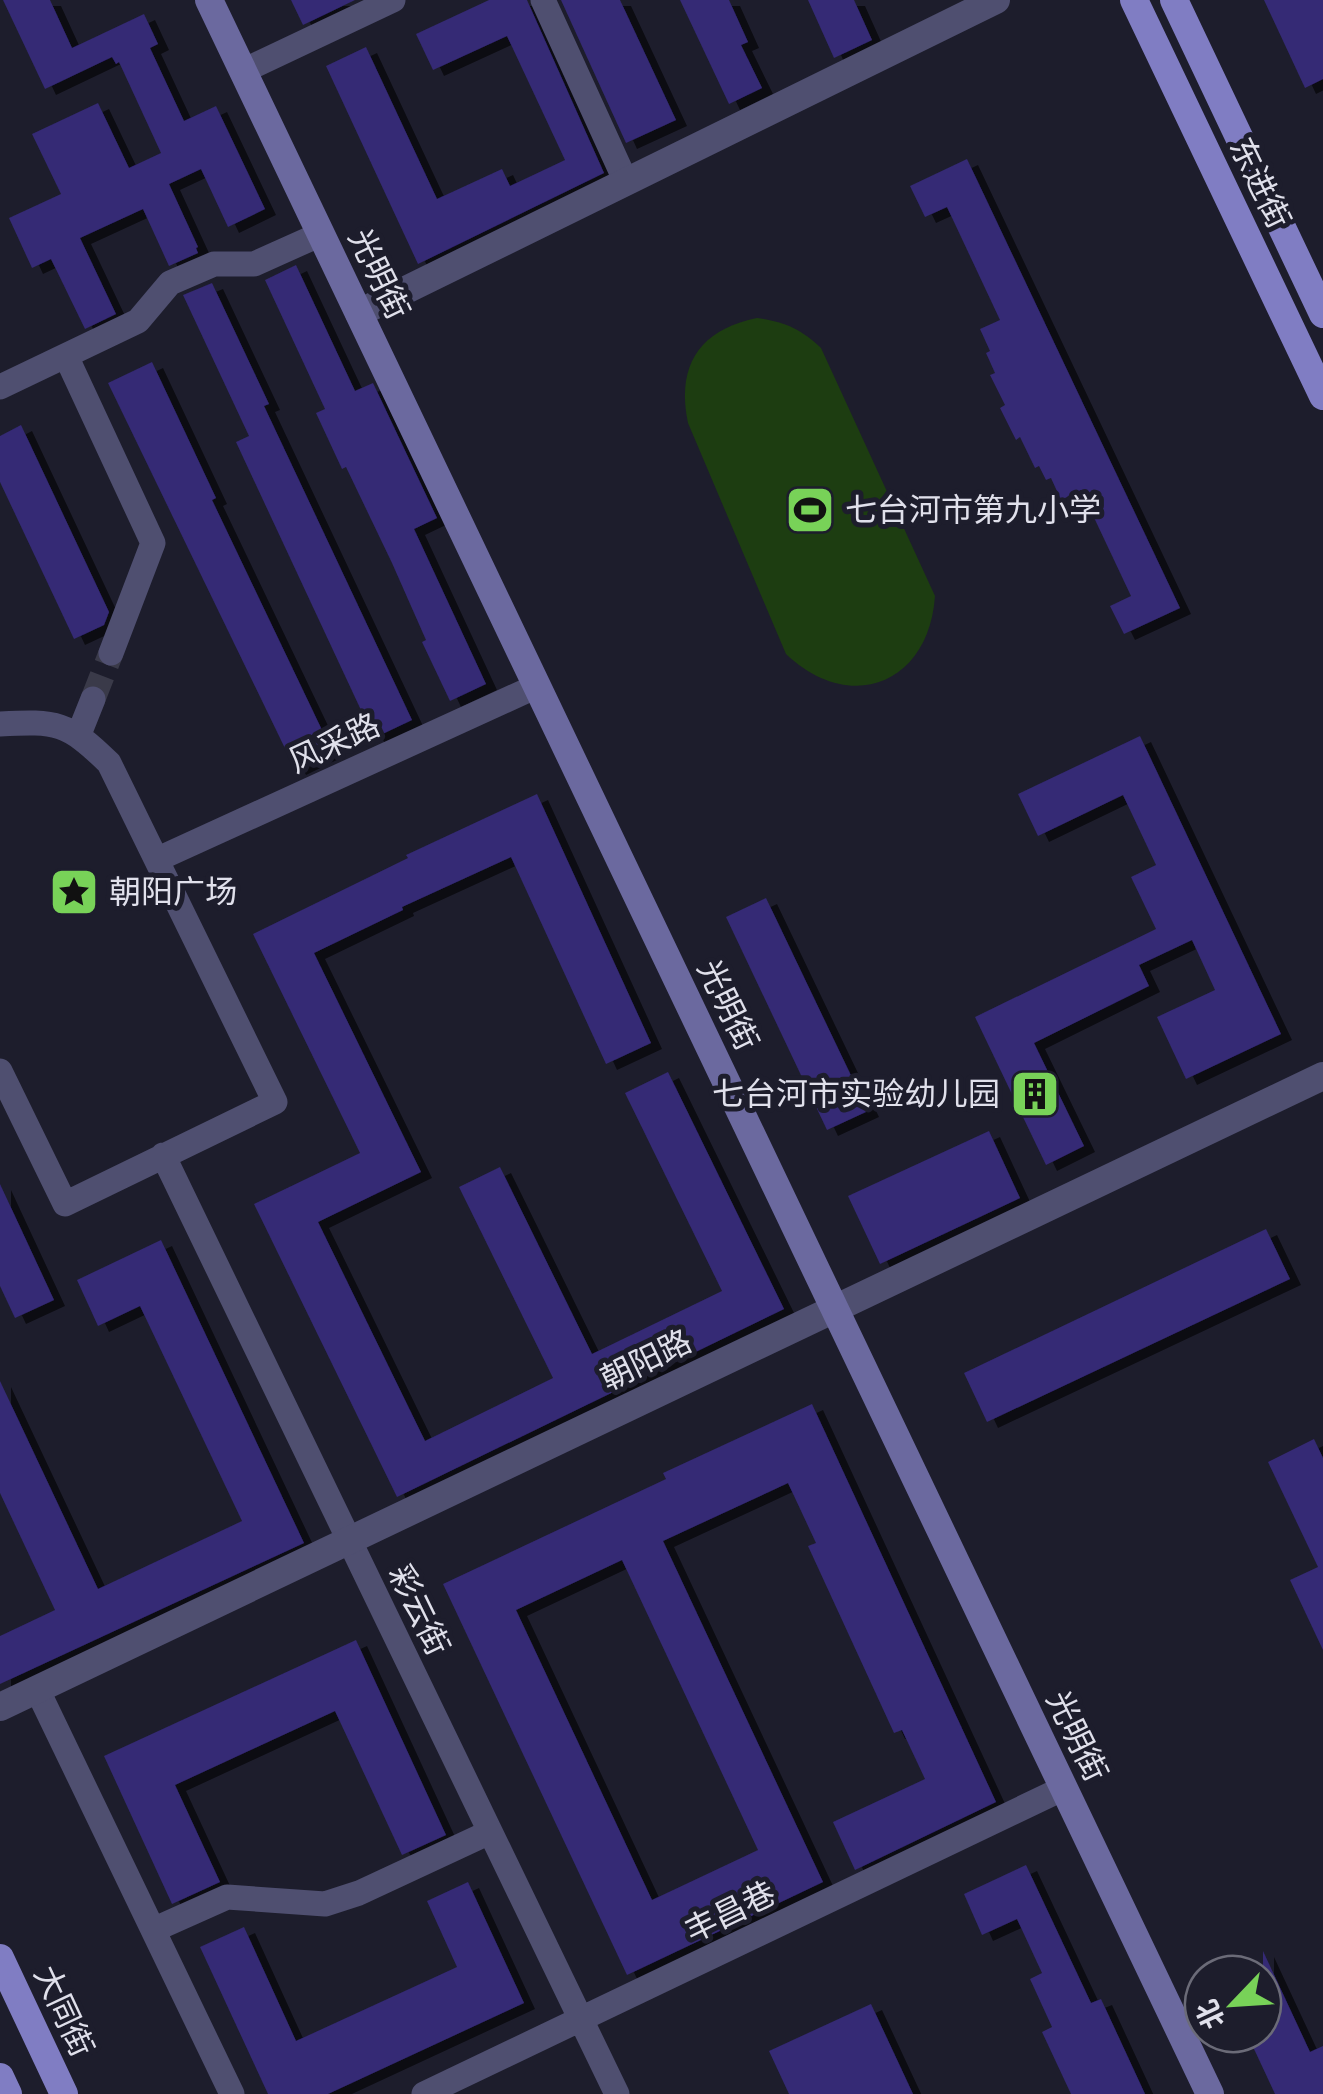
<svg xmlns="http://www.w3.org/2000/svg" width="1323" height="2094" font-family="Merriweather,'Noto Sans SC',serif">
	<defs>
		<filter id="shadow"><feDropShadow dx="11" dy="6" stdDeviation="0" flood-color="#0009"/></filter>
	</defs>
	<rect width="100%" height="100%" fill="#1d1d2c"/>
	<path fill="#1d3d11" d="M757 318C785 322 801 329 821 348L935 596C929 684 850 715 786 654L688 423C676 366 699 330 757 318Z"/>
	<path fill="#342974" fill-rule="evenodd" filter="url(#shadow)" d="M3 0H50L72 48 144 14 158 44 150 48 184 121 216 106 265 209 228 227 201 169 169 184 198 247 196 248 198 253 169 266 143 209 80 238 116 314 85 329 51 259 32 268 9 218 61 194 32 134 98 103 129 168 161 153 119 62 116 64 112 57 45 89Z
		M291 0H355L303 25Z
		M489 0H527L604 173 418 264 326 66 366 47 437 199 502 169 510 186 565 160 507 36 433 70 416 34Z
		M561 0H620L676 120 626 143Z
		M680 0H729L748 42 741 45 762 88 729 104Z
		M808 0H854L872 40 834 58Z
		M1264 0H1323V79L1305 88Z
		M967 159 1180 608 1124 634 1110 606 1131 596 1081 490 1061 500 1051 478 1046 480 1039 466 1035 468 1020 437 1016 440 1000 408 1005 405 990 375 995 373 986 353 990 351 980 329 1000 320 947 207 925 217 910 186Z
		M296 265 355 391 373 383 437 518 414 529 486 684 450 701 422 642 426 640 392 563 346 467 342 469 316 413 325 409 265 280Z
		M212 283 269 404 264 406 412 720 374 738 236 442 249 436 183 295Z
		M152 362 216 498 212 500 332 751 295 769 108 383Z
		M21 425 109 612 104 625 74 639 0 482V436Z
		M1140 736 1281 1034 1186 1079 1157 1017 1215 990 1192 940 1139 965 1149 986 1034 1043 1084 1146 1046 1165 975 1017 1156 929 1131 877 1156 865 1123 795 1038 836 1018 794Z
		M537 794 651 1043 606 1064 511 857 402 907 403 910 314 953 421 1172 318 1222 425 1441 553 1378 459 1187 500 1167 592 1354 722 1291 625 1093 668 1072 784 1309 397 1497 254 1204 360 1153 253 934 408 858 406 855Z
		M766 898 868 1111 827 1130 726 917Z
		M989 1131 1020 1198 880 1264 848 1196Z
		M0 1184 54 1300 15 1318 0 1286Z
		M1266 1229 1290 1279 987 1422 964 1373Z
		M161 1240 304 1543 0 1684V1636L55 1610 0 1493V1381L98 1589 242 1521 140 1306 98 1326 77 1280Z
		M812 1404 996 1802 855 1870 833 1822 925 1779 902 1730 894 1733 808 1546 816 1543 788 1483 663 1541 823 1882 627 1975 443 1584 666 1479 663 1473ZM622 1560 758 1850 652 1900 516 1610Z
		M1314 1439 1323 1458V1650L1290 1580 1318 1567 1268 1462Z
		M356 1640 446 1835 402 1855 335 1711 175 1785 220 1882 172 1904 104 1756Z
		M1026 1865 1091 2003 1101 1999 1145 2094H1071L1042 2032 1052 2027 1030 1979 1042 1973 1017 1919 982 1935 964 1894Z
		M468 1882 524 2003 328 2094H268L200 1947 244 1927 296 2041 457 1967 427 1901Z
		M1263 1951 1310 2052 1323 2046V2094H1275L1247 2034H1263Z
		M871 2004 913 2094H789L769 2051Z"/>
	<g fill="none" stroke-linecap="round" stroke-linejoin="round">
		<path stroke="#3a3a49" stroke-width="25" stroke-dasharray="25 12" stroke-linecap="butt" d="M93 699 111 653"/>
		<path stroke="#4f4f70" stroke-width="25" d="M543 0 626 182
			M243 71 393 0
			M66 356 153 543 111 653
			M0 387 138 321 170 283 214 264H254L321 234
			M0 724C57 721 67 722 109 763L275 1102 65 1204 0 1071
			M79 734 93 699
			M158 859 537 686
			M163 1155 617 2094
			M37 1689 232 2094
			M153 1930 227 1897 325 1904 359 1893 490 1832
			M424 2094 1064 1788"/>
		<path stroke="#4f4f70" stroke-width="28" d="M359 313 996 0
			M0 1707 1323 1076"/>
		<path stroke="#6b699f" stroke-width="28" d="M209 0 1210 2094"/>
		<path stroke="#807dc3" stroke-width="28" d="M1134 0 1323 396
			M1174 0 1323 314
			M0 1958 64 2094
			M0 2077 8 2094"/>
	</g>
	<defs>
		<g id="stadium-square" transform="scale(2.5)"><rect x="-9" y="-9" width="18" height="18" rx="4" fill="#78d258" stroke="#1d1d2c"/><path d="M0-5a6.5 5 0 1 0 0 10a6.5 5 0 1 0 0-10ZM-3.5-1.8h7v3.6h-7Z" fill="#111"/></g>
		<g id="sight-square" transform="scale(2.5)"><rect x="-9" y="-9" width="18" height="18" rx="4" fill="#78d258" stroke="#1d1d2c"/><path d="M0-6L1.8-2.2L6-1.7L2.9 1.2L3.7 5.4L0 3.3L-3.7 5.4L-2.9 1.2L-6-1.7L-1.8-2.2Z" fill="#111"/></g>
		<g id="building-square" transform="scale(2.5)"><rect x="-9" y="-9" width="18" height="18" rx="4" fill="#78d258" stroke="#1d1d2c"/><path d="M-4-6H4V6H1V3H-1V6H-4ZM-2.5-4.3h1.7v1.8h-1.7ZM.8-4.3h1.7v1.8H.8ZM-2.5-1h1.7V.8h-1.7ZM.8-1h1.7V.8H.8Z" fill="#111"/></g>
	</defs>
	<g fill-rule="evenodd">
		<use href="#stadium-square" x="810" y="510"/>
		<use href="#sight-square" x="74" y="892"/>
		<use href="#building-square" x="1035" y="1094"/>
	</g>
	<g text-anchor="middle" stroke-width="10" stroke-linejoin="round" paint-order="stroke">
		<g font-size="32" fill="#e0e0eb" stroke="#1d1d2c">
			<text transform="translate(1260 183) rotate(64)" y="11">东进街</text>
			<text transform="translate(379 274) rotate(64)" y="11">光明街</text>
			<text transform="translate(334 743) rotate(-25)" y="11">风采路</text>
			<text transform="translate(728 1005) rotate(64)" y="11">光明街</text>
			<text transform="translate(646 1360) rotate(-26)" y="11">朝阳路</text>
			<text transform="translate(419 1610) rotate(64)" y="11">彩云街</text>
			<text transform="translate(1077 1736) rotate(64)" y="11">光明街</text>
			<text transform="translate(730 1912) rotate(-26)" y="11">丰昌巷</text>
			<text transform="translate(64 2011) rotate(65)" y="11">大同街</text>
		</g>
		<g font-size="32" fill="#e0e0eb" stroke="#1d1d2c" text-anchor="start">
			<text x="845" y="521">七台河市第九小学</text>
			<text x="109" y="903">朝阳广场</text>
			<text x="1000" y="1105" text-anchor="end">七台河市实验幼儿园</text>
		</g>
	</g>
	<g transform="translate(1233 2004) rotate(245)"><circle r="48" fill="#1d1d2c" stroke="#6b6b78" stroke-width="2.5"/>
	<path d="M0-8L18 38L0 25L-18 38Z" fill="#78d258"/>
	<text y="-15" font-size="28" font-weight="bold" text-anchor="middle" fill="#e0e0eb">北</text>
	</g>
</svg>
